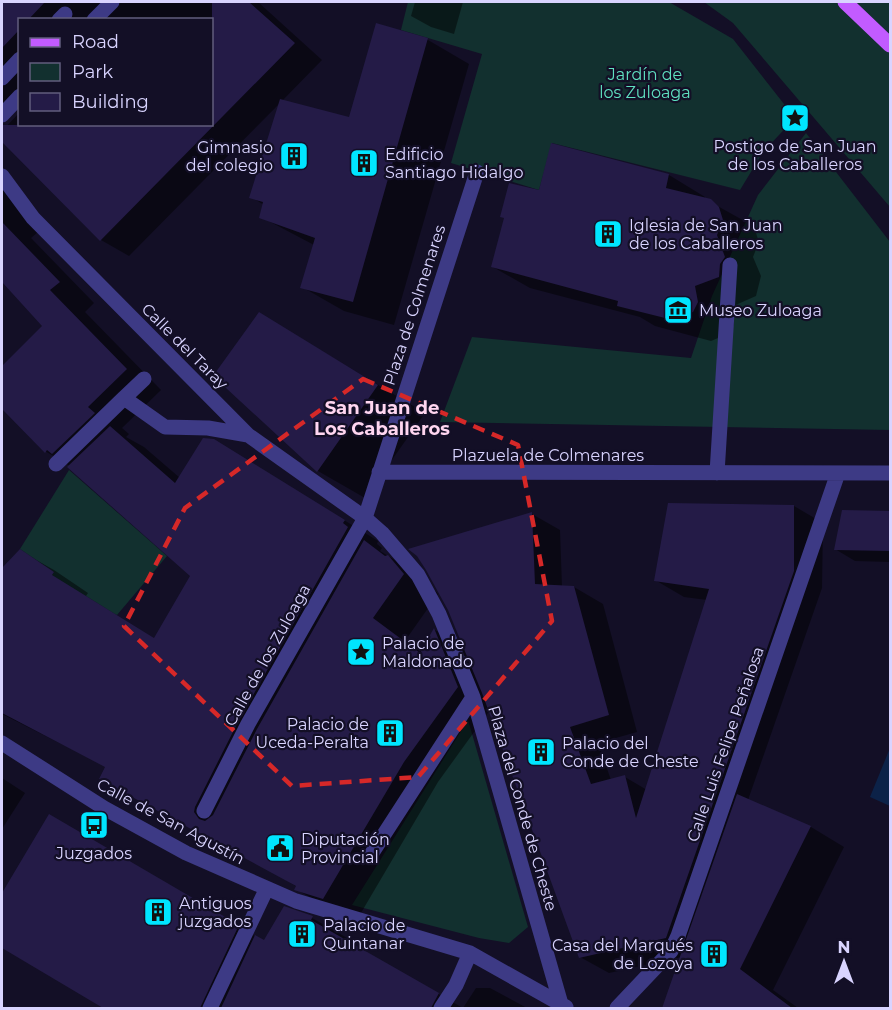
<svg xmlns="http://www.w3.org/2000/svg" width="892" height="1010" font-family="Montserrat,sans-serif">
	<rect width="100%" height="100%" fill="#130f26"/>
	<path fill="#12302f" d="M408 2H669L733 39 795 118 763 152 740 190 552 143 539 190 451 163 482 54 401 30Z
		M704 2H890V207L733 23Z
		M806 133 890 242V430L440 422 472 337 691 358 712 296 758 195Z
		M69 470 167 556 117 615 42 589 54 572 20 549Z
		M468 720 528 927 509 943 479 938 352 905Z"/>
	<path fill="#0c2248" d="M890 748V806L870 797Z"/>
	<path fill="#0007" d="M2 2H258L322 60 282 101 350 119 377 25 428 40 469 64 394 325 344 311 302 287 314 245 261 217 264 205 251 197 281 102 129 256 101 240 2 140V131L20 112V124H212V20H20V87L2 106Z
		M415 2H463L454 34 431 27 411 16Z
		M669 175 705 197V199L748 223 755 230 759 242 753 257 761 276 756 296 731 307 734 324 730 333 711 341 655 326 640 317 530 288 493 267 540 192Z
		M2 182 38 232 31 238 94 303 85 312 161 390 122 428 129 434 126 437 144 447 180 478 248 461 378 541 377 544 382 548 380 551 423 577 438 594 407 638 423 651 435 630 465 648 532 514 560 530 562 587H574L603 604 637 732 598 743 611 780 625 777 647 790 707 600 684 597 655 580 794 506 823 523 822 588 748 800 811 827 844 847 773 990 798 1008H662L682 957 609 973 580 957 490 710 438 782 358 918 330 909 296 889 297 887 107 767 2 714V571L20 551 54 570 88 593 86 596 155 639 192 576 70 466 45 451 2 407V368L44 326 2 279Z
		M260 314 425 413 365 498 318 471 215 376Z
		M890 512V562L855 561 835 549Z
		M2 778 25 793 2 829Z
		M49 816 265 942 285 908 312 918 349 939 347 942 463 1008H106L2 946V896Z
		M476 988H490L527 1008H463Z"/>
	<path fill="#241b47" d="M2 2H45L28 20H20V29L2 48Z
		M212 2H249L295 43 100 241 2 142V125L212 124Z
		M376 23 428 38 353 302 300 288 315 238 259 218 263 202 249 198 280 99 349 117Z
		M551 143 669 174 666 188 711 199 719 207 723 220 717 235 725 257 720 264 719 277 695 286 698 302 693 312 673 320 617 306 618 301 491 267 504 218 500 217 509 183 539 190Z
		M2 222 60 282 50 290 127 369 88 407 95 413 52 454 47 450 45 453 2 409V366L42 326 2 282Z
		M259 312 378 385 317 472 213 376Z
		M110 426 175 483 203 438 214 439 345 520 343 523 348 527 239 720 195 807 194 812 199 819 205 821 213 815 257 729 364 540 385 556 388 555 404 574 373 618 420 653 434 628 458 687 404 762 323 899 294 890 296 886 99 779 105 767 2 713V568L20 549 54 572 52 575 154 638 190 576 67 467Z
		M668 503 794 505V571L666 938 579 958 482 693 448 610 426 570 417 556 408 549 532 512 535 584 574 586 609 715 570 727 591 784 625 775 636 818 709 589 654 581Z
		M842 510 891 511V551L834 550Z
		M737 794 811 826 740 969 792 1008H662Z
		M49 814 239 925 200 1008H103L2 948V893Z
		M284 906 313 916 311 920 439 993 431 1008H221L255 935 264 940Z"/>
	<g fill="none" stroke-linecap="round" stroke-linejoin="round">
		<path stroke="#3d3a85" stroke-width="15" d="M94 20 112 2
			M2 115 20 96"/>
		<path stroke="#3d3a85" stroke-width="15" d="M59 20 65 14
			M2 78 20 59
			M2 176 33 218 248 435 365 518 382 533 418 575 439 614 473 697 561 1004
			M124 398 144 379
			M56 464 124 398 165 427 208 428 248 435
			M379 472 890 473
			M717 473 730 265
			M2 743 104 808 186 853 296 901 470 953 566 1007
			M204 811 248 724 365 518 477 172
			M372 853 473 697
			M210 1008 266 890
			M441 1008 456 985 470 953
			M617 1008 671 951 678 936 838 473"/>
		<path stroke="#c25bff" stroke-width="15" d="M845 2 890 45"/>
	</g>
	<path fill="none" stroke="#d62828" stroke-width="4.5" stroke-dasharray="12 8" stroke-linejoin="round" d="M363 379 518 445 552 621 418 777 292 786 124 626 185 508Z"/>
	<defs>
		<g id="sight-square" transform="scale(1.5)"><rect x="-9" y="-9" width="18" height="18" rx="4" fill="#00e5ff" stroke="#130f26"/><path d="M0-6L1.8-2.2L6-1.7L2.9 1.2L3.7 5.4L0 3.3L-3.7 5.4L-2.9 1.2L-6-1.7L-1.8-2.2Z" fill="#111"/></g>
		<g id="building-square" transform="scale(1.5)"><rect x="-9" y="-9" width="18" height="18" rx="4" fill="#00e5ff" stroke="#130f26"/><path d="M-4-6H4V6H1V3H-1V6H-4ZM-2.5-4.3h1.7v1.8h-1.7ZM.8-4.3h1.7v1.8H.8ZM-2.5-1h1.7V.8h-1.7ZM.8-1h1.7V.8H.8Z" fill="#111"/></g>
		<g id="museum-square" transform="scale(1.5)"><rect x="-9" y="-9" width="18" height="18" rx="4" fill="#00e5ff" stroke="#130f26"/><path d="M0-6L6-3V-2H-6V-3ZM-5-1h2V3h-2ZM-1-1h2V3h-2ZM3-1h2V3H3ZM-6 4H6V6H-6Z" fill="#111"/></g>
		<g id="bus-square" transform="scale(1.5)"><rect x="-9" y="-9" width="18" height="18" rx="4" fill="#00e5ff" stroke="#130f26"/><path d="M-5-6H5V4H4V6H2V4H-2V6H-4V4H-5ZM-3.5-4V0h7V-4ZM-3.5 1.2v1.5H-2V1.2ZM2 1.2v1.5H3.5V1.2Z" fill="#111"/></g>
		<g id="civic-square" transform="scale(1.5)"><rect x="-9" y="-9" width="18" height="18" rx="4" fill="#00e5ff" stroke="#130f26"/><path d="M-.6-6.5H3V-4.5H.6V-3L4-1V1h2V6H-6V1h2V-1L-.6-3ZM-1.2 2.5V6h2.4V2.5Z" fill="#111"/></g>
	</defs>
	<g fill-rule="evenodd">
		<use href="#sight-square" x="795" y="118"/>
		<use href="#building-square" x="294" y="156"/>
		<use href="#building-square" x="364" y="163"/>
		<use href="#building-square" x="608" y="234"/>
		<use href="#museum-square" x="678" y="310"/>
		<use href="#sight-square" x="361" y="652"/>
		<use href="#building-square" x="390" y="733"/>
		<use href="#building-square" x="541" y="752"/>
		<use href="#bus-square" x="94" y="825"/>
		<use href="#civic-square" x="280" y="848"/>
		<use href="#building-square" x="158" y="912"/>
		<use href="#building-square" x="302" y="934"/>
		<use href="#building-square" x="714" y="954"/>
	</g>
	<g text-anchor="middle" stroke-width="4.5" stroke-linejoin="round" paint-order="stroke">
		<g font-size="16" fill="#5fe0c0" stroke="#130f26">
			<text x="645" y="80">Jardín de<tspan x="645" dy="18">los Zuloaga</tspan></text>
		</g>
		<g font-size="16" fill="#d9d4ff" stroke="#130f26" text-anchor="start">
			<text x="795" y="152" text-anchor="middle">Postigo de San Juan<tspan x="795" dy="18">de los Caballeros</tspan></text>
			<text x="273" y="153" text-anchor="end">Gimnasio<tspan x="273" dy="18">del colegio</tspan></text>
			<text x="385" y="160">Edificio<tspan x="385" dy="18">Santiago Hidalgo</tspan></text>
			<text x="629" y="231">Iglesia de San Juan<tspan x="629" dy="18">de los Caballeros</tspan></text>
			<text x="699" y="316">Museo Zuloaga</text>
			<text x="382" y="649">Palacio de<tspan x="382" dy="18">Maldonado</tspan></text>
			<text x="369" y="730" text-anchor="end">Palacio de<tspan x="369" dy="18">Uceda-Peralta</tspan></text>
			<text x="562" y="749">Palacio del<tspan x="562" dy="18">Conde de Cheste</tspan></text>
			<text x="301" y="845">Diputación<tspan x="301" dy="18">Provincial</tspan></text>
			<text x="94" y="859" text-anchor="middle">Juzgados</text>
			<text x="179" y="909">Antiguos<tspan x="179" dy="18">juzgados</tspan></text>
			<text x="323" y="931">Palacio de<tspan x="323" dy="18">Quintanar</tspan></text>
			<text x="693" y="951" text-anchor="end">Casa del Marqués<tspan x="693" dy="18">de Lozoya</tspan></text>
		</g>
		<g font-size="16" fill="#d9d4ff" stroke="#130f26">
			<text transform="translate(414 305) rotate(-72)" y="6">Plaza de Colmenares</text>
			<text transform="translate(185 346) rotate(45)" y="6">Calle del Taray</text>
			<text x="548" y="461">Plazuela de Colmenares</text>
			<text transform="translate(267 655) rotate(-61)" y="6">Calle de los Zuloaga</text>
			<text transform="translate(725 744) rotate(-71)" y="6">Calle Luis Felipe Peñalosa</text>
			<text transform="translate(523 808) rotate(74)" y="6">Plaza del Conde de Cheste</text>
			<text transform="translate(171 821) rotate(28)" y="6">Calle de San Agustín</text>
		</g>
		<g font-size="18" font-weight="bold" fill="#ffd6f0" stroke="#130f26">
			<text x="382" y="414">San Juan de<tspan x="382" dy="21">Los Caballeros</tspan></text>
		</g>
	</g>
	<rect width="892" height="1010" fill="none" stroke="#d9d4ff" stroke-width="6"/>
	<rect x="18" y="18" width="195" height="108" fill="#130f26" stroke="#625e7d" stroke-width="1.5"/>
	<rect x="30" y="38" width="30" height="9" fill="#c25bff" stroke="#625e7d" stroke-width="1.5"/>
	<text x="72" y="48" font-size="18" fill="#d9d4ff">Road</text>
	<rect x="30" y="63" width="30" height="18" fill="#12302f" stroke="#625e7d" stroke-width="1.5"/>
	<text x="72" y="78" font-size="18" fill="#d9d4ff">Park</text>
	<rect x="30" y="93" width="30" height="18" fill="#241b47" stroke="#625e7d" stroke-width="1.5"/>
	<text x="72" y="108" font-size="18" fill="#d9d4ff">Building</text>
	<g transform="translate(844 962)" stroke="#130f26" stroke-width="4.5" paint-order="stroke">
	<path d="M0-4.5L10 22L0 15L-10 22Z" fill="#d9d4ff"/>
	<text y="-9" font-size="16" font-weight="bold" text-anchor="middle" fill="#d9d4ff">N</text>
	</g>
</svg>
